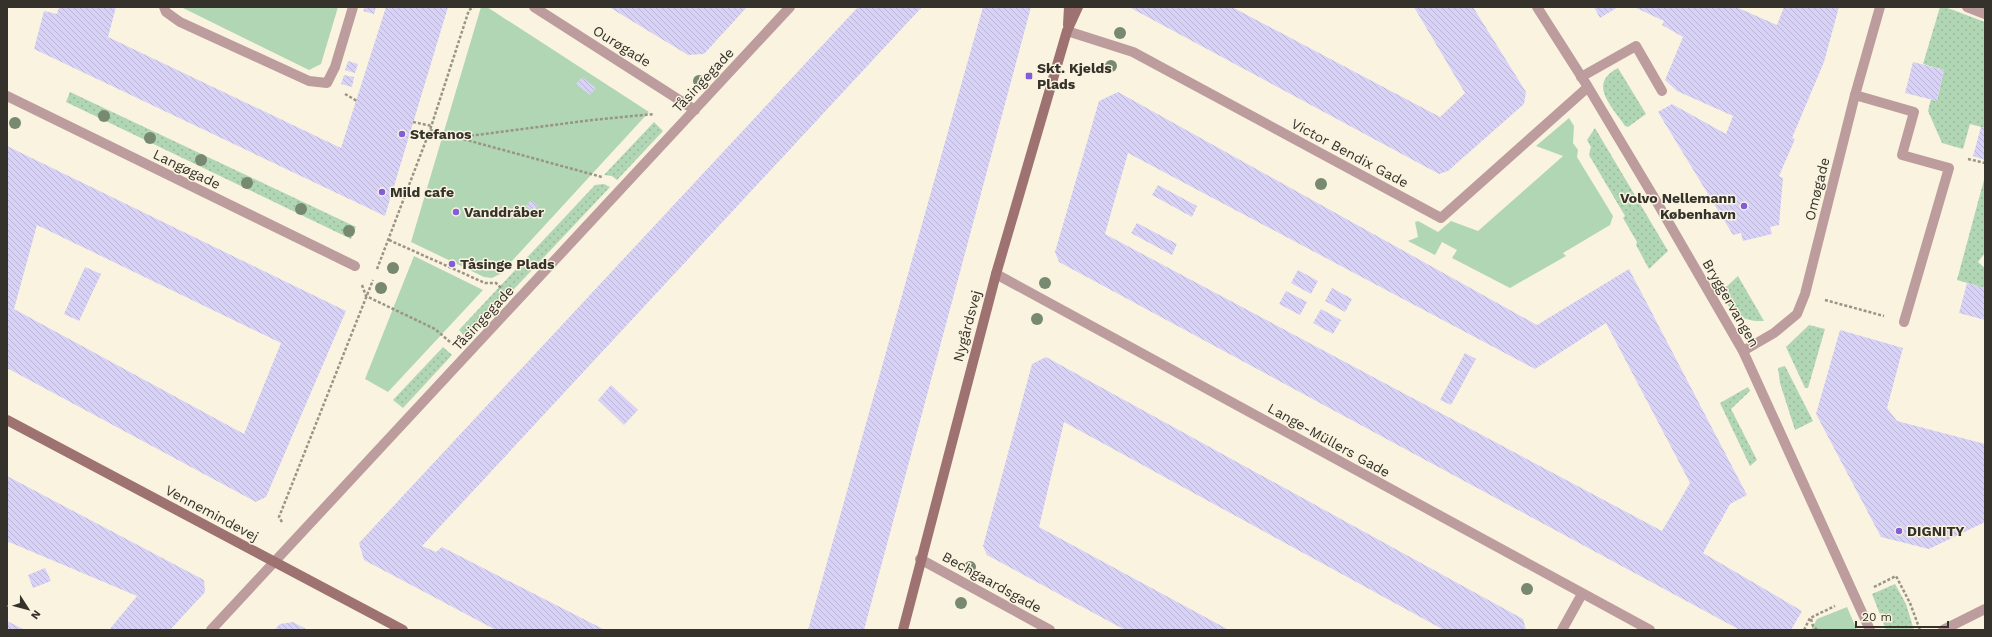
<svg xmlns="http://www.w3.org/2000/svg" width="1992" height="637" font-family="'Work Sans',sans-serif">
	<defs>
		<pattern id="grass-dots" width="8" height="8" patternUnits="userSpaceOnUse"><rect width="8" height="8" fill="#b1d6b4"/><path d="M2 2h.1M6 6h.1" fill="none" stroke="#99b89b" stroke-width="1.8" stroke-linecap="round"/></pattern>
		<pattern id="building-back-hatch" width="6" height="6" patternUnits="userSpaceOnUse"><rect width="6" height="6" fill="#d8d2f7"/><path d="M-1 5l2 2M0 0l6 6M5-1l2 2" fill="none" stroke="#bab5d4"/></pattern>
	</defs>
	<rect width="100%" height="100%" fill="#faf3e0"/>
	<path fill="url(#grass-dots)" d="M1940 7H1945L1985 22V128L1970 124 1963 149 1942 143 1928 111 1931 99 1937 101 1944 70 1923 64Z
		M1618 68 1646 114 1628 127 1625 126C1612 106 1587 84 1618 68Z
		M70 92 356 227 351 239 66 102Z
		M654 122 663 131 617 180 612 176 604 175Z
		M1595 128 1668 251 1649 269 1636 245 1637 242 1623 218 1625 216 1589 155 1591 147 1587 140Z
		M1985 176V253L1978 262 1985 268V288L1957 280Z
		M604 184 610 187 467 339 459 330 595 185Z
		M1738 276 1764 321C1744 322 1731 314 1722 295L1724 289Z
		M1809 325 1825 329 1808 388H1805L1786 347Z
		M443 347 452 355 403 408 393 400Z
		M1785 366 1813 421 1795 430 1780 383 1778 368Z
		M1748 387 1750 391 1731 409 1757 460 1750 466 1720 403Z
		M1895 584 1906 604 1914 630H1886L1872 594Z"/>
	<path fill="#b1d6b4" d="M181 7H338L321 64 309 70Z
		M481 7H487L649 112 500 274 492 278 484 277 411 242Z
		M1569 118 1574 126 1573 143 1578 150 1577 157 1613 216 1610 225 1563 253 1566 256 1510 288 1452 258 1457 250 1442 242 1435 255 1408 241 1418 237 1415 222 1418 221 1438 232 1451 221 1478 231 1563 156 1536 146Z
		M414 256 483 290 388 392 365 379Z
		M1847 607 1857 630H1811L1817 619Z"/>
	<path fill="url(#building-back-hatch)" fill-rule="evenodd" d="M59 7H116L108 37 341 148 386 7H448L385 216 34 49 44 11 57 14Z
		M365 7H376L374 14 363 11Z
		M609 7H747L704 54 688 55Z
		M858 7H922L422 546 436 552 442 547 605 630H496L364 560 359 543Z
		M983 7H1031L864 630H808Z
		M1129 7H1232L1440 117 1465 93 1414 7H1473L1526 92 1524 104 1448 171 1439 174Z
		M1594 7H1618L1600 18Z
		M1634 7H1736L1777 25 1784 7H1839L1824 62 1792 138 1795 139 1779 176 1783 178 1779 225 1770 227 1772 234 1743 241 1741 233 1733 235 1658 112 1672 104 1726 134 1733 116 1677 91 1665 80 1683 37 1662 25 1664 21Z
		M348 61 358 64 355 73 345 70Z
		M1913 62 1944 70 1937 101 1905 93Z
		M344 75 354 77 352 87 341 84Z
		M582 77 596 88 590 95 576 84Z
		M1118 92 1537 325 1629 269 1747 495 1730 504 1703 553 1802 611 1791 630H1740L1059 262 1055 252 1099 101ZM1128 153 1535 369 1606 323 1690 483 1662 531 1105 234Z
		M1981 127 1985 128V160L1973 156Z
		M7 146 346 311 266 497 256 502 7 368ZM37 225 281 343 244 434 14 309Z
		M1158 185 1197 206 1192 217 1152 195Z
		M531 200 538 206 533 212 526 206Z
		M1137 223 1177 244 1172 255 1131 233Z
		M85 267 101 274 79 321 64 314Z
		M1298 270 1318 281 1311 294 1291 283Z
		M1967 283 1985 288V320L1959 313Z
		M1332 288 1352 299 1345 312 1325 301Z
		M1286 291 1307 302 1300 315 1279 304Z
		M1321 309 1341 320 1333 334 1313 323Z
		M1840 330 1903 348 1887 408 1897 421 1985 444V522L1929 549 1881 537 1816 414Z
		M1465 353 1476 359 1451 405 1440 400Z
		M1046 357 1523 619 1526 630H1444L1064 422 1039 527 1229 630H1125L987 555 983 546 1032 364Z
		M611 385 638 410 624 425 598 400Z
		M7 476 204 580 205 592 170 630H109L137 596 9 542 7 543Z
		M45 568 51 581 33 588 28 575Z
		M7 621 25 630H7Z
		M293 622 308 630H274L280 624Z"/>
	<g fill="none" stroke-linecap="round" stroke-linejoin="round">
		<path stroke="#999486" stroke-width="2.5" stroke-dasharray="3 2" stroke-linecap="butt" d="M345 94 357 101
			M413 122 432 126
			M430 130 602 177
			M461 137 592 120 654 114
			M1968 159 1985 163
			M389 240 485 283H496L501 288
			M377 269 430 130 469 10 474 7
			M362 285 366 296 435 329 450 342
			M1825 300 1884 316
			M282 522 279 517 373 280
			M1874 587 1896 576 1910 603 1920 630
			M1811 619 1813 626 1817 630
			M1804 630 1810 618 1835 606"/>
		<path stroke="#bc9c9c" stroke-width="10" d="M164 7 166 12 180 22 309 81 327 83 335 67 353 7
			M1967 7 1985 14
			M1581 77 1636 46 1662 91
			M1855 95 1914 112 1902 155 1949 168 1904 322"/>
		<path stroke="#bc9c9c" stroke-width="10" d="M534 7 695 110
			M1537 7 1588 87 1655 199 1743 351 1870 630
			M1067 31 1133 52 1441 218 1588 87
			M7 96 355 266
			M996 274 1650 630
			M1743 351 1774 333 1797 314 1805 294 1855 95 1880 7
			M920 559 1050 630
			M211 630 790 7
			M1562 630 1582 594
			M1943 630 1985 609"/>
		<path stroke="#9f7272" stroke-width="10" d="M1068 25 1069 7
			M7 420 403 630
			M903 630 996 274 1067 31 1078 7"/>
	</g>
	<g fill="#778970">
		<circle cx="1120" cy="33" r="6"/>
		<circle cx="1111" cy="66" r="6"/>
		<circle cx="699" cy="81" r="6"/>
		<circle cx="104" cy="116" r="6"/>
		<circle cx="15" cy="123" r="6"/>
		<circle cx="150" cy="138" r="6"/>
		<circle cx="201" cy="160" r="6"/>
		<circle cx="247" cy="183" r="6"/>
		<circle cx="1321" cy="184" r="6"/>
		<circle cx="301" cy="209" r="6"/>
		<circle cx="349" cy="231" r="6"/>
		<circle cx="393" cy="268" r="6"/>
		<circle cx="1045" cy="283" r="6"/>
		<circle cx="381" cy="288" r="6"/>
		<circle cx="1037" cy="319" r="6"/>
		<circle cx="970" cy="567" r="6"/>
		<circle cx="1527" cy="589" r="6"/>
		<circle cx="961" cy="603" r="6"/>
	</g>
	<g fill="#815dd7" stroke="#faf3e0" stroke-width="1.5">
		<rect x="1025" y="72" width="8" height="8" rx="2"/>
		<circle cx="402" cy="134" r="4"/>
		<circle cx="382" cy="192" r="4"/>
		<circle cx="1744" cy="206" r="4"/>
		<circle cx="456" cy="212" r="4"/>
		<circle cx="452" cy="264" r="4"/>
		<circle cx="1899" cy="531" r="4"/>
	</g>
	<g text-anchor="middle" stroke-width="3" stroke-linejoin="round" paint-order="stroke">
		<g font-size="14" fill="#34322a" stroke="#faf3e0">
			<text transform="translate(622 46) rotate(32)" y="5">Ourøgade</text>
			<text transform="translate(703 80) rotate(-47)" y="5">Tåsingegade</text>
			<text transform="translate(1350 153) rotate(28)" y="5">Victor Bendix Gade</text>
			<text transform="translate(187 169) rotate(26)" y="5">Langøgade</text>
			<text transform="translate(1817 189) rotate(-76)" y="5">Omøgade</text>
			<text transform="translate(1731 303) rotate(60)" y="5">Bryggervangen</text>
			<text transform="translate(483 318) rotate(-47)" y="5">Tåsingegade</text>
			<text transform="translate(967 326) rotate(-75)" y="5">Nygårdsvej</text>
			<text transform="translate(1329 440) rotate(29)" y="5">Lange-Müllers Gade</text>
			<text transform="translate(212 513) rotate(28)" y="5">Vennemindevej</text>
			<text transform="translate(992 582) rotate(29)" y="5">Bechgaardsgade</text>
		</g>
		<g font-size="14" font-weight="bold" fill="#34322a" stroke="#faf3e0" text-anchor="start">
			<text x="1037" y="73">Skt. Kjelds<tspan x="1037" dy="16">Plads</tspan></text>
			<text x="410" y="139">Stefanos</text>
			<text x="390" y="197">Mild cafe</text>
			<text x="1736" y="203" text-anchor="end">Volvo Nellemann<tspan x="1736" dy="16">København</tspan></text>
			<text x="464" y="217">Vanddråber</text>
			<text x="460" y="269">Tåsinge Plads</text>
			<text x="1907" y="536">DIGNITY</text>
		</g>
	</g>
	<rect width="1992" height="637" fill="none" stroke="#34322a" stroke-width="16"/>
	<g transform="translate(28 609) rotate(126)" stroke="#faf3e0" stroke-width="3" paint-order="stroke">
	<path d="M0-3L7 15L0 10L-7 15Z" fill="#34322a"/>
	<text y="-6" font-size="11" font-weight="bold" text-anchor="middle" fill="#34322a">N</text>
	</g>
	<path d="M1856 621v6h92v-6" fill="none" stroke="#34322a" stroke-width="2"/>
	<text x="1862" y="621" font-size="12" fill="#34322a" stroke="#faf3e0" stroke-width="3" paint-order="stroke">20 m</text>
</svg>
